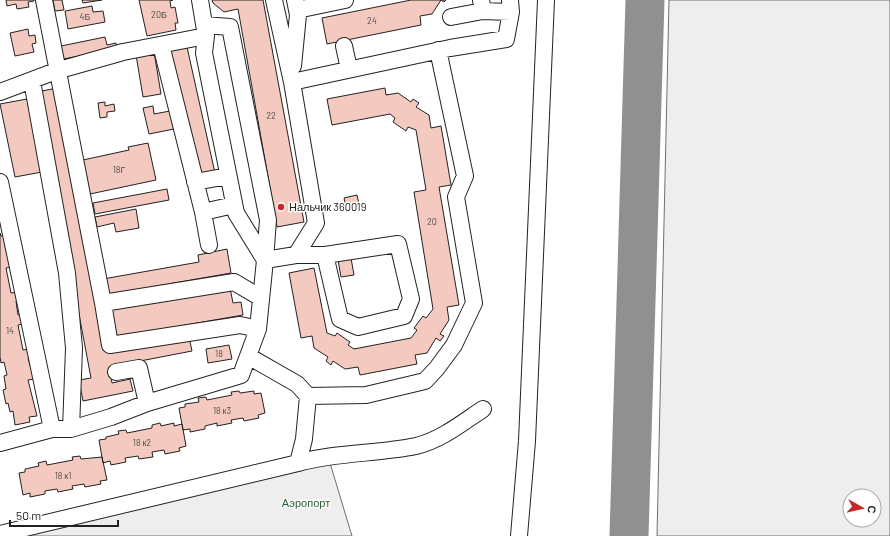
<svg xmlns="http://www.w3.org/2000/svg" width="890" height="536" font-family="Barlow,sans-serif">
	<rect width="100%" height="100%" fill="#fff"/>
	<path fill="#eee" stroke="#6f6f6f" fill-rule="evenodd" d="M669 0H890V536H657ZM850 496H874V520H850Z
		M330 463 352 536H21Z"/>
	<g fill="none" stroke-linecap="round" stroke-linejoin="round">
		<path stroke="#909090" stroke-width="39" d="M629 536 645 0"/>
	</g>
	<path fill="#f3c9c0" stroke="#222" d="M6 0H34V1L28 2 29 7 17 9 16 4 7 6Z
		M53 0H62L64 10 55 11Z
		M82 0H102L83 3Z
		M139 0H173L170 1 171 8 175 7 178 23H175L176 30 147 36Z
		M212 0H263L304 222 277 227 238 9 224 12 213 3Z
		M411 0H446L444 2 441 0 432 14 420 16 421 25 327 44 322 18Z
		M92 6 93 12 103 11 105 22 68 29 65 11Z
		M28 29 29 36 35 35 36 43 32 44 34 52 15 56 10 33Z
		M105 37 107 45 116 43 117 49 63 59 61 46Z
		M187 47 215 173 198 176 170 51Z
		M154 52 161 94 143 97 136 55Z
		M57 88 107 353 189 337 192 351 109 367 112 383 130 379 133 391 83 401 79 380 91 378 37 92Z
		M385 88 386 95 398 93 411 102 413 99 419 103 416 107 429 115 431 128 441 126 451 185 439 187 459 305 447 307 449 320 440 334 444 336 440 341 436 338 427 353 415 355 417 364 360 375 358 367 345 369 333 361 331 365 326 361 328 357 314 348 312 336 301 338 289 273 314 268 327 333 335 336 337 333 350 342 348 345 354 349 411 338 417 330 414 328 423 316 426 318 433 309 414 192 426 190 416 130 408 127 406 131 393 122 395 118 390 114 332 125 327 99Z
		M27 99 42 172 15 177 0 104Z
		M105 102V106L114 104 115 111 107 112V117L100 118 98 103Z
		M153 106 154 114 170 111 174 129 149 134 143 108Z
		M148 143 156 180 90 194 83 160 129 150 128 147Z
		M167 189 169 200 95 214 93 203Z
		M357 195 360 208 347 211 344 198Z
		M136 209 139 228 116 232 114 223 97 227 95 217Z
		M0 233 1 236 6 235 8 244 5 245 8 258H10L12 267 6 268 11 293 17 292 19 301H16L18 315 22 314 23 324 18 325 23 350 29 349 30 357 28 358 34 379 28 380 37 416 29 417 30 422 15 425 13 411 10 412 8 403 6 404 3 390 6 389 4 376 7 375 4 362 1 363 0 357Z
		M227 249 231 273 106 295 103 279 199 262 198 255Z
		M351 258 354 275 341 277 338 260Z
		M230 288 233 303 241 302 243 315 112 338 107 309Z
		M229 345 232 359 208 363 206 349Z
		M239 391 240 393 254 391V394L261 393 265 413 258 415 259 418 244 421 243 418 231 420 232 423 217 426V423L205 426V429L190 432V429L183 430 179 408 185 407V404L199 402 198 398 206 397 207 400 232 395 231 392Z
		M160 423 161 426 174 423V426L182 424 186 446 179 448 180 451 165 454 164 450 152 452 153 457 139 459 138 456 125 458 126 462 111 465 110 461 103 463 99 440 106 439V437L119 434 118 431 126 430 127 433 152 428V425Z
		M80 456 81 459 102 457 107 480 100 481 101 484 85 487 84 484 72 486 73 489 58 492 57 489 45 491V494L30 497V493L23 495 19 473 25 472V469L39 466 38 463 46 461 47 465 73 460 72 457Z"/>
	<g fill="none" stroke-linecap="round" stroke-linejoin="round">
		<g stroke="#222" stroke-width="18">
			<path id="minor" d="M44 0 103 303 234 282 261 298
				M481 0 483 11 511 12
				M297 10 345 0
				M451 17 483 11
				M204 25 230 27 268 220 265 260 296 255 316 223 292 82 274 0
				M161 45 203 212 234 205
				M344 46 349 69
				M293 66 298 15 295 0
				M32 81 67 273 74 348 71 429 111 417 147 403 241 375 258 329 265 260 236 213 204 53 206 36 200 0
				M292 82 450 48 506 39 511 12 510 0
				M0 92 56 71 123 52 206 36
				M0 182 52 429H71
				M195 182 228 176
				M203 212 209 245
				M296 255H325L340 319 358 327 404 316 411 299 398 244 325 255
				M103 303 110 345 240 325 258 329
				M116 372 139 368 147 403
				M308 396 366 395 425 381 437 368 454 345 474 303 456 197 465 176 438 50
				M0 443 52 429
				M298 463C337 452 377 454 416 446 441 440 462 423 483 409
				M0 534 298 463 304 439 308 396 297 384 248 356
				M519 536 527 441 546 0"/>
		</g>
		<use href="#minor" stroke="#fff" stroke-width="16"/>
	</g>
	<circle fill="#c62828" stroke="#fff" stroke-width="1.5" cx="281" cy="207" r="4"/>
	<g text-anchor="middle" stroke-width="3" stroke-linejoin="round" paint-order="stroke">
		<g font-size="9" fill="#564c4a">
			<text x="159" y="18">20Б</text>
			<text x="85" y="20">4Б</text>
			<text x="372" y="24">24</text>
			<text x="271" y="119">22</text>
			<text x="119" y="173">18Г</text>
			<text x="432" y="225">20</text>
			<text x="10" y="334">14</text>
			<text x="219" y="357">18</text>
			<text x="222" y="414">18 к3</text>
			<text x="142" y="446">18 к2</text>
			<text x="63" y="479">18 к1</text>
		</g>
		<g font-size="11" fill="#222" stroke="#fff" text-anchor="start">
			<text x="289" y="211">Нальчик 360019</text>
		</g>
		<g font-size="11" fill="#2f5e38" stroke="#fff">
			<text x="306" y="507">Аэропорт</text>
		</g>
	</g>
	<g transform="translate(862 508) rotate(98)"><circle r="19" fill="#ffffff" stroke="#a7a7a7"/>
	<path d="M0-3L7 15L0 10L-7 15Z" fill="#c62828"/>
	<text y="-6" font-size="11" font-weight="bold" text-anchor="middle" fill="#222222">С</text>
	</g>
	<path d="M10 520v6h108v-6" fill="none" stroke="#222222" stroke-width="2"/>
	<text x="16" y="520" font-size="12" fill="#222222" stroke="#ffffff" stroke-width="3" paint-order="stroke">50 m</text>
</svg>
